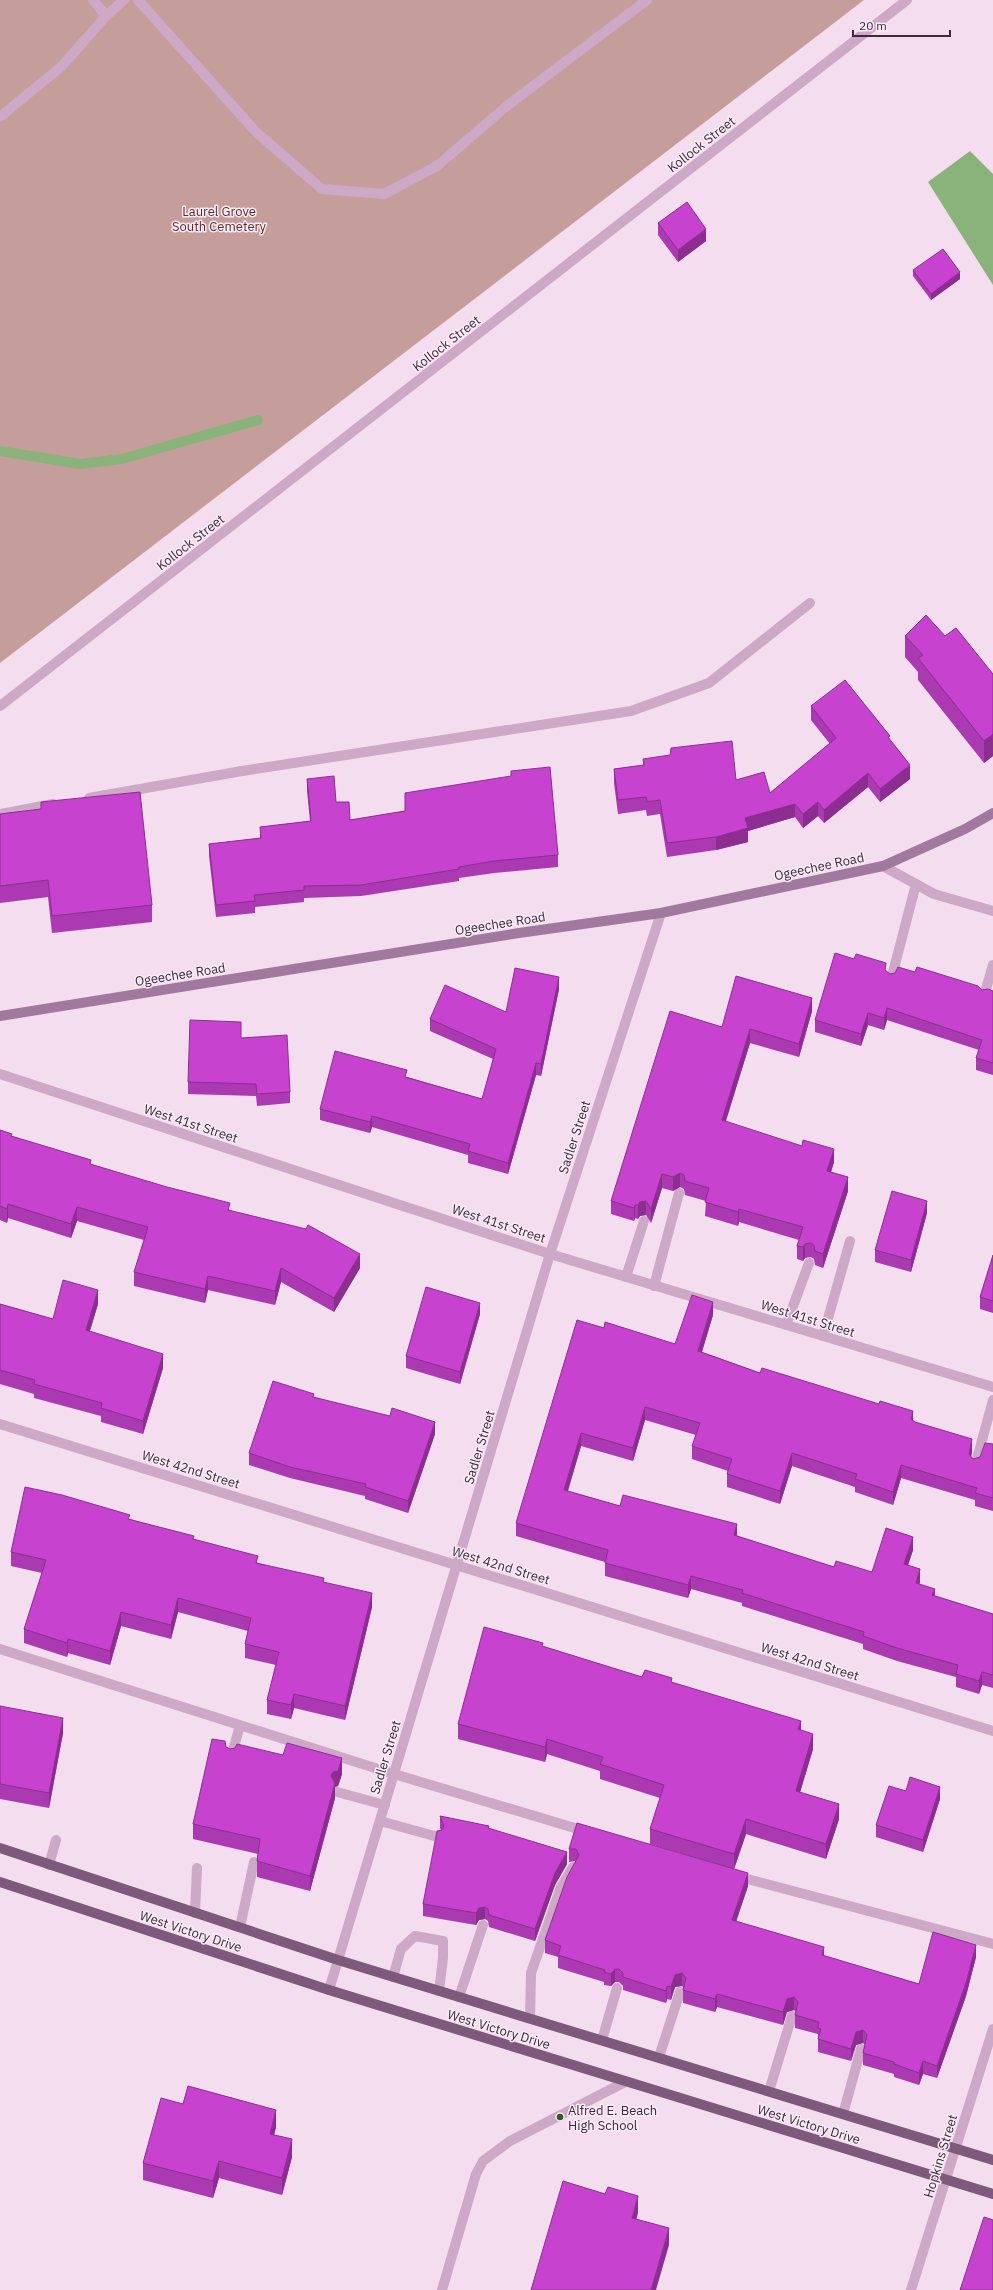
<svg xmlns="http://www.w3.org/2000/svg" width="993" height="2290" font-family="'IBM Plex Sans',sans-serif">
	<rect width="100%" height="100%" fill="#f4ddef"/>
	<path fill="#c59e9c" d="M0 0H864L0 663Z"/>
	<path fill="#89b37a" d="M970 151 993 174V285L928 182Z"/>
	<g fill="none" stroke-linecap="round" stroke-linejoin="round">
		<path stroke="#89b37a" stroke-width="10" d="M0 451 80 464 122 459 258 420"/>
		<path stroke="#cda8c7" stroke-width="10" d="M138 0 256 132 322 189 384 194 437 166 508 105 647 0
			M89 798 242 771 631 711 709 683 810 603
			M0 814 53 804
			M891 980 916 884
			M984 996 993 965
			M626 1277 644 1221
			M654 1286 679 1193
			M786 1325 809 1263
			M823 1336 850 1241
			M975 1466 993 1400
			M0 1649 394 1774 588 1832
			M231 1758 240 1725
			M337 1792 385 1805
			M380 1821 438 1837
			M49 1865 56 1840
			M736 1876 993 1944
			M195 1913 197 1868
			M240 1927 254 1862
			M393 1977 401 1949 415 1936 443 1941V1958L439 1991
			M459 1997 483 1925
			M530 2018 531 1973 561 1887 573 1867
			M602 2040 617 1988
			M659 2057 680 1992
			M769 2091 792 2016
			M843 2114 861 2049
			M442 2290 476 2174 483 2161 510 2141 625 2082"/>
		<path stroke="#cda8c7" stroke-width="10" d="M93 0 106 16
			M0 117 62 66 106 16 124 0
			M0 706 907 0
			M883 866 934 894 993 911
			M0 1074 550 1254 993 1387
			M0 1424 993 1731
			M329 1990 550 1254 661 913
			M911 2290 993 2029"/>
		<path stroke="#a1799f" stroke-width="10" d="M0 1016 519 933 661 913 883 866 965 829 993 813"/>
		<path stroke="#7d597b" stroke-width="10" d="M0 1848 338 1960 993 2160
			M0 1882 329 1990 993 2194"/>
	</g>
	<path fill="#ab39b1" d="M658 223 706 241 678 262 658 235Z
		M913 270 960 279 931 300 913 276Z
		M905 636H945L993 674V756L984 763 918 680V672L905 657Z
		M811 706 890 740 910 779 880 802 868 787 824 823 818 816 803 828 795 817 748 831V842L716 850 667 857 660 814 647 816 646 810 618 814 614 783V769L643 765V759L736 780 770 793 830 744 811 720Z
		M511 771 558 855V867L494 873 459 878V881L361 896 304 898V902L255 907V913L216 917 209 856V844L260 838V827L310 821 307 791V779L336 802 350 820 405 811 511 776Z
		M41 802 152 905V922L52 933 48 897 0 903V814L41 809Z
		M886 971 890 974 982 990 993 991V1075L976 1070V1058L979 1050 887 1020 884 1030 868 1025 861 1046 815 1032V1020Z
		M559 989 541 1076 536 1075 508 1174 468 1163V1155L372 1127 370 1133 320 1120V1109L407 1077 482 1099 493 1059 430 1031V1019L506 1012Z
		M812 1011 799 1057 750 1043 725 1122 834 1162 831 1172 848 1191 823 1268 815 1265 814 1259 811 1257 805 1258 803 1261 797 1259V1246L799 1240 739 1222 738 1226 705 1216 706 1201 685 1195 684 1189 680 1187 673 1191 662 1188 651 1223 646 1215 640 1216 638 1219 635 1218 634 1221 611 1214V1201L722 1027Z
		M241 1038 290 1092V1103L257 1106 256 1096 188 1094V1082Z
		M0 1130 12 1136 91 1164 230 1210 360 1268 334 1312 281 1282 275 1305 208 1290 205 1303 134 1286V1272L144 1240 77 1221 71 1238 8 1218 7 1223 0 1220Z
		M927 1213 911 1272 875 1262V1250Z
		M993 1255V1313L980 1309V1297Z
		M0 1304 53 1319 98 1304 90 1331 163 1368 143 1434 101 1422V1416L34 1398V1394L0 1384Z
		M480 1314 460 1384 406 1368V1356Z
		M713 1315 702 1352 760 1373 913 1421 972 1452 971 1457 973 1459 980 1457 993 1444V1511L975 1506V1500L901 1478 893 1505 855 1492V1487L792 1466 780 1504 727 1487V1474L728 1471 692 1459V1446L696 1435 645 1420 633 1461 581 1446 568 1491 620 1506 737 1536 834 1567 872 1572 913 1550 908 1565 920 1582 919 1584 935 1596 993 1614V1688L982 1685 979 1694 956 1687V1677L897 1661 863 1649V1644L742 1606V1603L691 1589 688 1598 605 1576V1562L516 1536V1523L604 1328 675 1344Z
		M314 1397 435 1434 408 1513 365 1499V1496L290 1478 249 1465V1453Z
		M130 1519 194 1539 258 1563 324 1582 372 1607 345 1720 294 1708 291 1719 267 1714V1700L276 1665 245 1658V1644L248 1631 178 1612 171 1639 121 1626 110 1665 68 1653 67 1657 24 1643V1629L42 1573 11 1566V1552Z
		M543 1647 642 1677 672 1682 801 1730 813 1749 800 1792 839 1819 826 1859 746 1834 734 1869 650 1844V1829L660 1798 600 1779V1771L547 1754 545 1762 458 1739V1724Z
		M0 1706 63 1733 49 1808 0 1799Z
		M226 1747 230 1749 283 1755 342 1774 338 1786 335 1787V1798L310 1891 257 1877V1861L258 1854 193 1839V1824Z
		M906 1791 940 1799 923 1852 876 1837V1825Z
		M440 1816 489 1829 567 1864 555 1885 535 1941 489 1927 488 1921 485 1919 479 1920 476 1925 423 1916V1904L441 1830 440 1828Z
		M577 1823 748 1886 736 1922 824 1956 919 1984 976 1957 966 1996 937 2078 923 2074 919 2085 894 2077V2074L863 2065V2053L865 2045 863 2043 856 2045 851 2061 818 2052V2034L795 2028V2015L796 2012 794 2010 787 2012 783 2025 717 2007 715 2012 683 2003V1990L684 1988 682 1986 675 1987 671 2000 667 1999 666 2003 623 1990V1986L619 1982H615L611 1986 604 1985V1982L558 1968V1957L545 1953V1940L576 1861 569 1862V1849Z
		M276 2127 274 2135 292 2157 282 2195 219 2178 213 2198 143 2180V2163Z"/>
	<path fill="#8b2e90" d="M706 229V241L678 262V250Z
		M960 272V279L931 300V294Z
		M993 734V756L984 763V741Z
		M910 765V779L880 802V789Z
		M868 773V787L824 823V810Z
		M818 802V816L803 828V814Z
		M795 804V817L748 831V842L716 850V837L745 818Z
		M559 977V989L541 1076V1064Z
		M812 998V1011L799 1057V1044Z
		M887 1008V1020L884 1030V1018Z
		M868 1013V1025L861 1046V1034Z
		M750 1029V1043L722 1134V1120Z
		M536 1063V1075L508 1174V1163Z
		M372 1116V1127L370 1133V1122Z
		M834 1149V1162L827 1185V1171Z
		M680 1173V1187L673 1191V1177Z
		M662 1174V1188L651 1223V1209Z
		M848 1177V1191L823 1268V1254Z
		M646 1201V1215L640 1216 638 1219V1205L640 1202Z
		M927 1201V1213L911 1272V1260Z
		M8 1204V1218L7 1223V1209Z
		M635 1205V1218L634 1221V1208Z
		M77 1207V1221L71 1238V1224Z
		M739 1209V1222L738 1226V1212Z
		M805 1244V1258L803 1261V1247Z
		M360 1254V1268L334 1312V1298Z
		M281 1268V1282L275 1305V1291Z
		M208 1276V1290L205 1303V1289Z
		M98 1290V1304L86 1343V1330Z
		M713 1302V1315L698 1364V1351Z
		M480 1303V1314L460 1384V1372Z
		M163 1354V1368L143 1434V1421Z
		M645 1407V1420L633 1461V1448Z
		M913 1411V1424L911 1419Z
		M435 1422V1434L408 1513V1501Z
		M581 1433V1446L564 1503V1490Z
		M972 1439V1452L969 1467V1454Z
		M792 1453V1466L780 1504V1491Z
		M901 1465V1478L893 1505V1492Z
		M737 1524V1537L734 1535Z
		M913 1537V1550L904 1577V1564Z
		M920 1569V1582L916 1596V1583Z
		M691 1576V1589L688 1598V1585Z
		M935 1589V1602L932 1595Z
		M372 1593V1607L345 1720V1706Z
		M178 1598V1612L171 1639V1625Z
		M121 1612V1626L110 1665V1651Z
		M68 1639V1653L67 1657V1643Z
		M982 1672V1685L979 1694V1681Z
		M294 1694V1708L291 1719V1705Z
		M63 1718V1733L49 1808V1793Z
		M801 1721V1736L798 1729Z
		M813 1734V1749L796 1806V1791Z
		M547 1739V1754L545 1762V1747Z
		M342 1758V1774L338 1786 335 1787V1798L310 1891V1876L331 1776Z
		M940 1787V1799L923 1852V1840Z
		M839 1804V1819L826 1859V1844Z
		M746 1819V1834L734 1869V1854Z
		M567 1852V1864L555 1885 535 1941V1929L555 1873Z
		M748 1873V1886L732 1933V1920Z
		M485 1907V1919L479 1920 476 1925V1913L479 1908Z
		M976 1945V1957L966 1996 937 2078V2066Z
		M824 1947V1959L822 1955Z
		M615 1969V1982L611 1986V1974Z
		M682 1973V1986L675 1987 671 2000V1987L675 1975Z
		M667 1986V1999L666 2003V1991Z
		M717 1994V2007L715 2012V1999Z
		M794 1997V2010L787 2012 783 2025V2012L787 1999Z
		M863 2030V2043L856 2045 851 2061V2049L856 2032Z
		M923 2061V2074L919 2085V2073Z
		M276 2110V2127L270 2151V2134Z
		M292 2139V2157L282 2195V2178Z
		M219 2161V2178L213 2198V2181Z
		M638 2196V2213L632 2235V2218Z
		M669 2228V2245L656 2290H651Z"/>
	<path fill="#c742ce" stroke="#8b2e90" d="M687 202 706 229 678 250 658 223Z
		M943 249 960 272 931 294 913 270Z
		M926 615 945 636 956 628 993 674V734L984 741 918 658 923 655 905 636Z
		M845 680 890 736 888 737 910 765 880 789 868 773 824 810 818 802 803 814 795 804 745 818 748 828 716 837 667 843 660 800 647 802 646 797 618 800 614 769 644 765 643 759 670 755 671 748 732 741 736 780 764 772 770 793 836 738 811 706Z
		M550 767 558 855 494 861 459 867V869L361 885 304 886V890L254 895 255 901 216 905 209 844 261 838 260 827 311 821 307 779 334 776 336 802H349L350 820 405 811V793L511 776V771Z
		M140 792 152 905 52 916 48 880 0 886V814L41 809V802Z
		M835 953 854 959 856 954 886 963 885 970 890 974 895 973 898 967 915 972 917 967 978 986 982 990 988 989 993 991V1063L976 1058 982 1040 887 1008 884 1018 868 1013 861 1034 815 1020Z
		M515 968 559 977 541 1064 536 1063 508 1163 468 1151 470 1144 372 1116 370 1122 320 1109 335 1051 407 1070 405 1077 482 1099 496 1049 430 1019 445 985 506 1012Z
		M736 976 812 998 799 1044 750 1029 722 1120 802 1146 803 1140 834 1149 827 1171 848 1177 823 1254 815 1251 814 1245 811 1243 805 1244 803 1247 797 1246 803 1227 739 1209 738 1212 705 1202 709 1188 685 1181 684 1175 680 1173 673 1177 662 1174 651 1209 646 1201 640 1202 638 1205H635L634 1208 611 1201 670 1011 722 1027Z
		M190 1020 241 1022V1038L287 1035 290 1092 257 1094 256 1084 188 1082Z
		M0 1130 12 1134 11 1136 91 1160 90 1164 167 1187 230 1203 228 1210 306 1229 308 1225 360 1254 334 1298 281 1268 275 1291 208 1276 205 1289 134 1272 148 1227 77 1207 71 1224 8 1204 7 1209 0 1206Z
		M892 1191 927 1201 911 1260 875 1250Z
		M993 1255V1301L980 1297Z
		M63 1280 98 1290 86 1330 163 1354 143 1421 101 1408 102 1403 34 1384 35 1380 0 1370V1304L53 1319Z
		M426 1287 480 1303 460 1372 406 1356Z
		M692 1295 713 1302 698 1351 760 1373 762 1368 879 1404 880 1401 913 1411 911 1419 915 1422 972 1439 969 1454 973 1459 980 1457 985 1443 993 1444V1498L975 1493 977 1488 901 1465 893 1492 855 1479 857 1474 792 1453 780 1491 727 1474 732 1459 692 1446 700 1423 645 1407 633 1448 581 1433 564 1490 620 1506 623 1495 737 1524 734 1535 834 1567 836 1561 872 1572 886 1528 913 1537 904 1564 920 1569 916 1583 935 1589 932 1595 993 1614V1675L982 1672 979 1681 956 1674 958 1665 897 1648 863 1636 864 1632 742 1593 743 1590 691 1576 688 1585 605 1563 608 1550 516 1523 577 1320 604 1328 605 1322 675 1344Z
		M273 1381 314 1394 313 1397 390 1416 392 1408 435 1422 408 1501 365 1487 366 1484 290 1467 249 1453Z
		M25 1487 62 1495 130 1515 128 1519 194 1536 193 1539 258 1556 256 1563 324 1578 323 1582 372 1593 345 1706 294 1694 291 1705 267 1700 279 1652 245 1644 251 1618 178 1598 171 1625 121 1612 110 1651 68 1639 67 1643 24 1629 46 1560 11 1552Z
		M484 1627 543 1643 542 1646 642 1677 645 1670 672 1678 671 1682 801 1721 798 1729 813 1734 796 1791 839 1804 826 1844 746 1819 734 1854 650 1829 664 1785 600 1764 603 1757 547 1739 545 1747 458 1724Z
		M0 1706 63 1718 49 1793 0 1784Z
		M212 1739 225 1741 226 1747 230 1749 235 1748 237 1744 283 1755 287 1743 342 1758 338 1771 333 1772 331 1776 335 1783 310 1876 257 1861 260 1839 193 1824Z
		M910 1777 940 1787 923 1840 876 1825 889 1786 906 1791Z
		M440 1816 489 1826 488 1828 567 1852 555 1873 535 1929 489 1915 488 1909 485 1907 479 1908 476 1913 423 1904 437 1831 442 1830 444 1826Z
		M577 1823 748 1873 732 1920 824 1947 822 1955 919 1984 933 1932 976 1945 966 1983 937 2066 923 2061 919 2073 894 2064V2062L863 2053 867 2035 863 2030 856 2032 851 2049 818 2039 821 2029 818 2028 819 2022 795 2015 798 2002 794 1997 787 1999 783 2012 717 1994 715 1999 683 1990 686 1978 682 1973 675 1975 671 1987 667 1986 666 1991 623 1977V1973L619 1969H615L611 1974 604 1972 605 1970 558 1955 561 1946 545 1940 567 1877 579 1855 576 1849H569Z
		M188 2086 276 2110 270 2134 292 2139 282 2178 219 2161 213 2181 143 2163 161 2098 183 2104Z
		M563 2181 605 2194 608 2187 638 2196 632 2218 669 2228 651 2290H531Z
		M984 2217 993 2220V2290H960Z"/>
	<circle fill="#2a5f1b" stroke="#fbeaf7" stroke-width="1.5" cx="560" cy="2117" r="4"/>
	<g text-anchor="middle" stroke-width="3" stroke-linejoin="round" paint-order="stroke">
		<g font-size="13" fill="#3a2939" stroke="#fbeaf7">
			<text transform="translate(701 144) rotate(-38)" y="5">Kollock Street</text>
			<text transform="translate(446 343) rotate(-38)" y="5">Kollock Street</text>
			<text transform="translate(190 542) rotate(-38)" y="5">Kollock Street</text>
			<text transform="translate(819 866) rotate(-12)" y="5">Ogeechee Road</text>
			<text transform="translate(500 923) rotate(-9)" y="5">Ogeechee Road</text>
			<text transform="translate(180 974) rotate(-9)" y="5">Ogeechee Road</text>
			<text transform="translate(191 1123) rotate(18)" y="5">West 41st Street</text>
			<text transform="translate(574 1137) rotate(-72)" y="5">Sadler Street</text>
			<text transform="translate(499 1223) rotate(18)" y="5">West 41st Street</text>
			<text transform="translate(808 1318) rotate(17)" y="5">West 41st Street</text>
			<text transform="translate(479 1447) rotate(-73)" y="5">Sadler Street</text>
			<text transform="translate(191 1469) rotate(17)" y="5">West 42nd Street</text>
			<text transform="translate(501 1565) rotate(17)" y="5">West 42nd Street</text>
			<text transform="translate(810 1661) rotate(17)" y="5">West 42nd Street</text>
			<text transform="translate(385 1757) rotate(-73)" y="5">Sadler Street</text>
			<text transform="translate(191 1931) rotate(18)" y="5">West Victory Drive</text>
			<text transform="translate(499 2029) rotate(17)" y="5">West Victory Drive</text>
			<text transform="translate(809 2124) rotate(17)" y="5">West Victory Drive</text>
			<text transform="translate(940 2156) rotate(-73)" y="5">Hopkins Street</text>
		</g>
		<g font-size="13" fill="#5a2e2b" stroke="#fbeaf7">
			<text x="219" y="216">Laurel Grove<tspan x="219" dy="15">South Cemetery</tspan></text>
		</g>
		<g font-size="13" fill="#3a2939" stroke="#fbeaf7" text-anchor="start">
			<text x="568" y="2115">Alfred E. Beach<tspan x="568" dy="15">High School</tspan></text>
		</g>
	</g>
	<path d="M853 30v6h97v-6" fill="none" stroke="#3a2939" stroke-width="2"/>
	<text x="859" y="30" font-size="12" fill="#3a2939" stroke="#fbeaf7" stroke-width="3" paint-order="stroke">20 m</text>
</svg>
